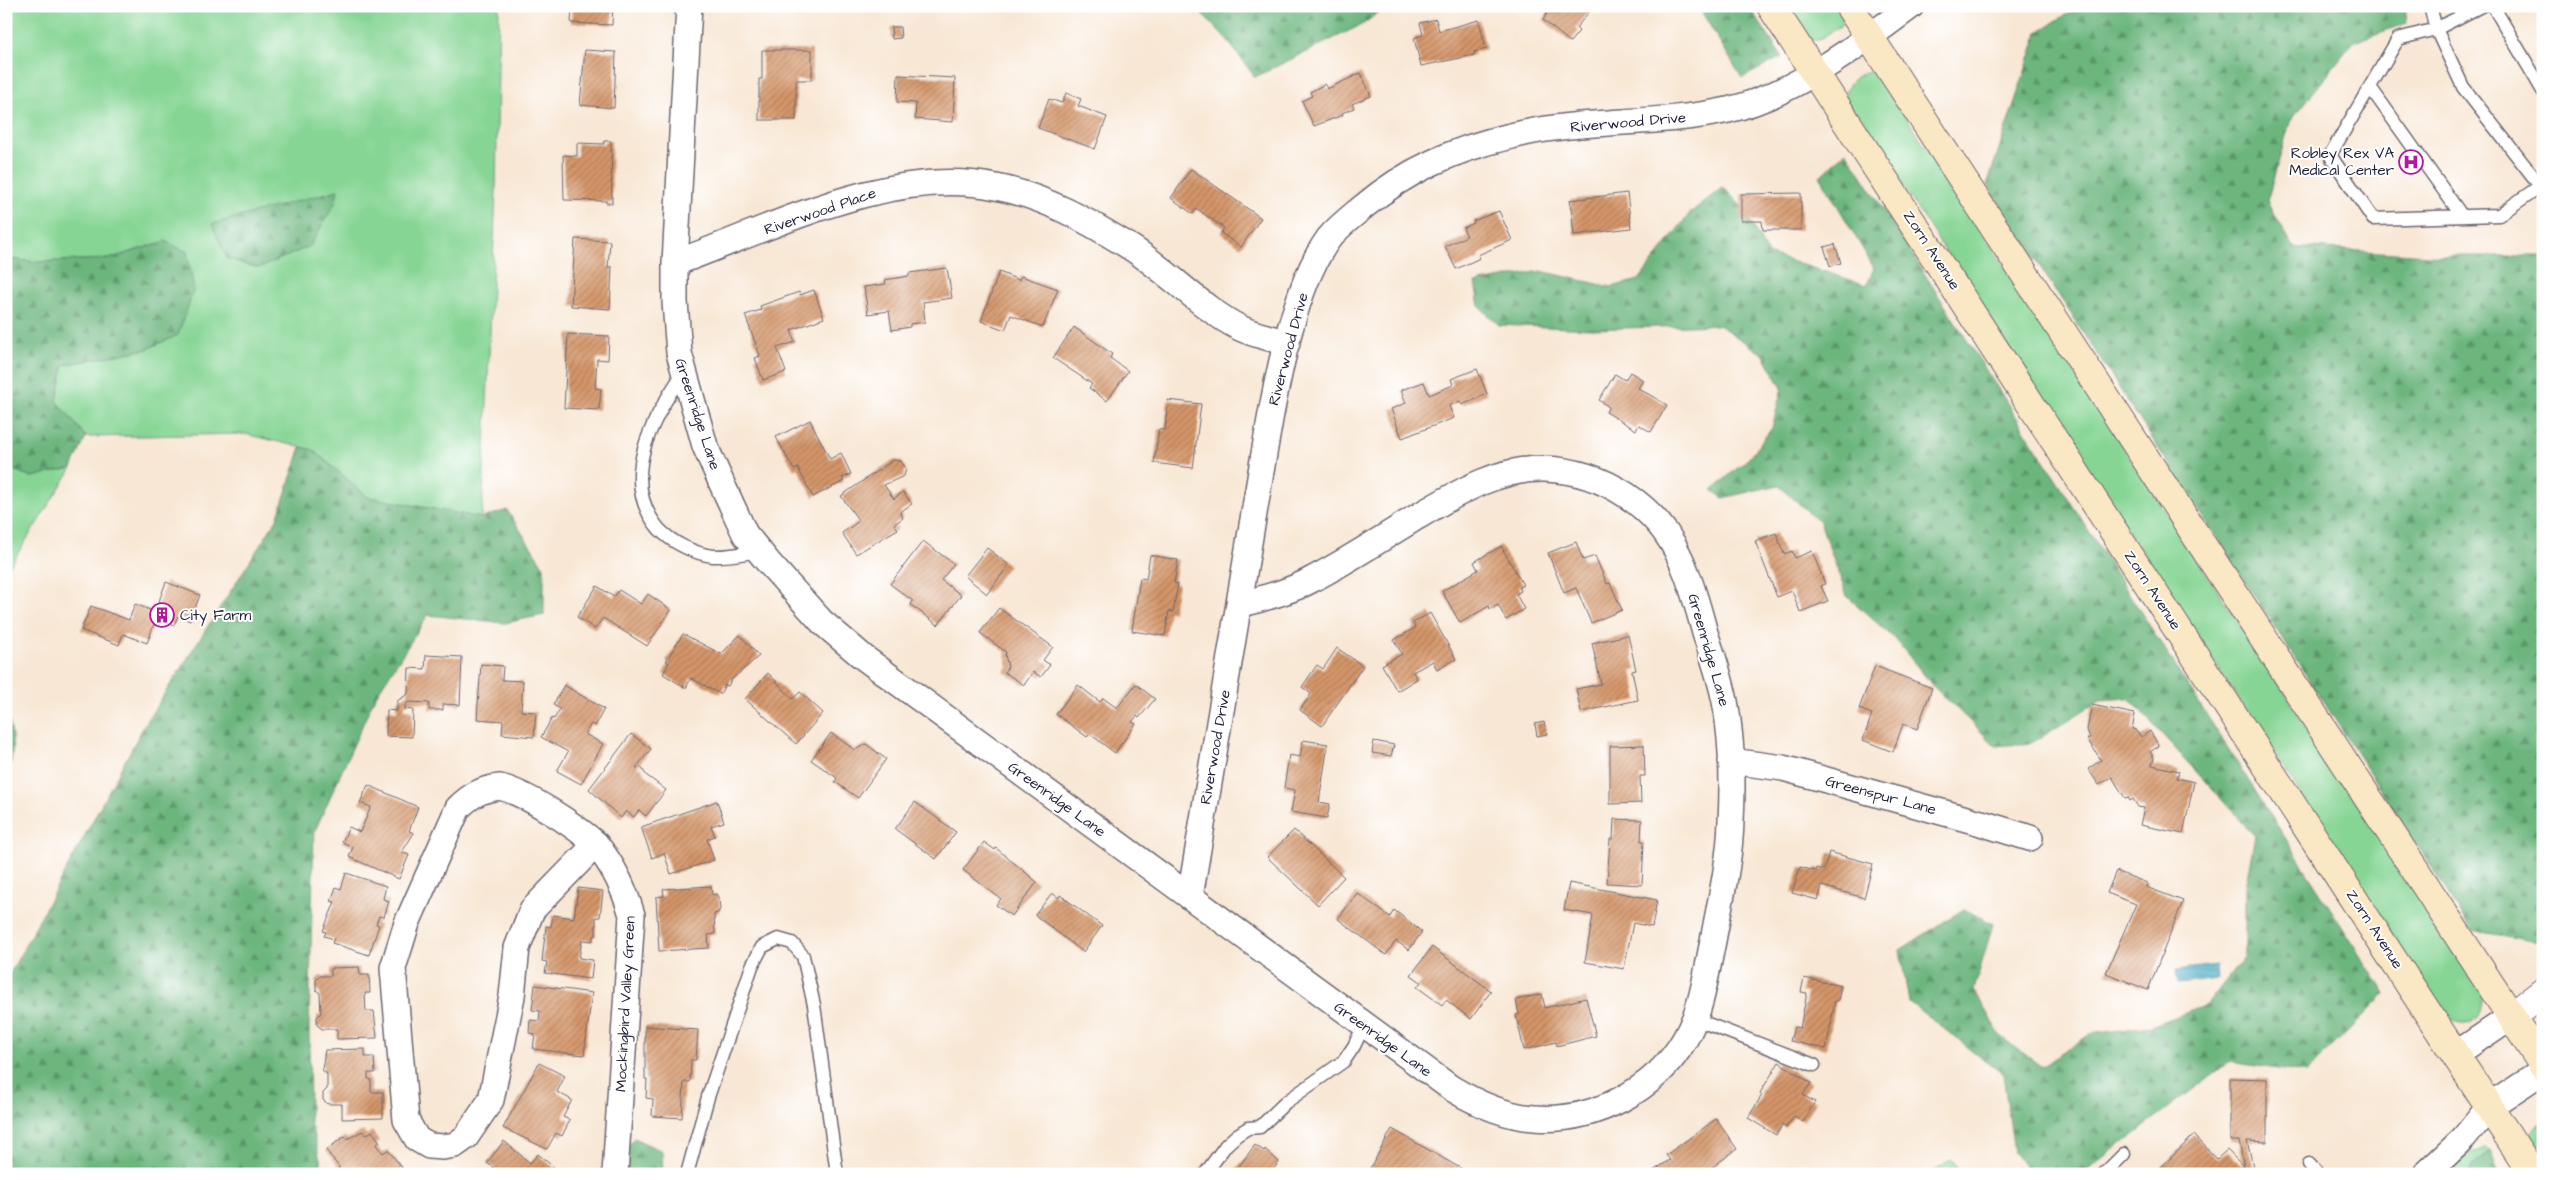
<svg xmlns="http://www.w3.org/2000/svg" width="2549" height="1180" font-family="'Architects Daughter',sans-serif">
	<defs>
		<pattern id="forest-firs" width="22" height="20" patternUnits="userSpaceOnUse" patternTransform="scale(1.25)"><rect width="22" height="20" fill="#6cb67e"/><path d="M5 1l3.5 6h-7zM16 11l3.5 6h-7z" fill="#589468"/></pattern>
		<pattern id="park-tufts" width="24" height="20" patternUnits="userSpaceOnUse" patternTransform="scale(1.25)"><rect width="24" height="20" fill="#86d594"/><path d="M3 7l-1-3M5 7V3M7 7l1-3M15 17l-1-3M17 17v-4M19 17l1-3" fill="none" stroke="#73b780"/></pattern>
		<pattern id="water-rules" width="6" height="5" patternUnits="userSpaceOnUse" patternTransform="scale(1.25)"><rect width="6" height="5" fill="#42acc2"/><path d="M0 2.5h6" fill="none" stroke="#378c9f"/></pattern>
		<pattern id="building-hatch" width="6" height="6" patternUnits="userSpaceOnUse" patternTransform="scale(1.25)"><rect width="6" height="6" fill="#d59669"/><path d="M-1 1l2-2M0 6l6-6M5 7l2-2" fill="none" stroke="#ac7a58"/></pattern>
	</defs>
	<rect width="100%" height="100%" fill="#fff"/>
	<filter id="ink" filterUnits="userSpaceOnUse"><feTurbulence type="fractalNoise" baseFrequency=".02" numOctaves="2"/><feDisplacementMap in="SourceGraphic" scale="10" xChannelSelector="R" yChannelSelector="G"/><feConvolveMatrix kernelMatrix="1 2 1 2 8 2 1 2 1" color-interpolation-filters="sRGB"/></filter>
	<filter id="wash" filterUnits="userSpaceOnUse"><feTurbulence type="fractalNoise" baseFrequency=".0096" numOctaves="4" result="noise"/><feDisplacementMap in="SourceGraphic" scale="20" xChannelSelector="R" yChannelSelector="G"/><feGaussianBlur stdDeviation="1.12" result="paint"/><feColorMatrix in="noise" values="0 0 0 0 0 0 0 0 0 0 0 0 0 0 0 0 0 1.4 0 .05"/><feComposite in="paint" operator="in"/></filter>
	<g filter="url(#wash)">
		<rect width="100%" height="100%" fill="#f8e7d4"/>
		<path fill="#86d594" stroke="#547c68" d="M6 6H499L496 192 482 518 368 497 313 450 245 434 86 437 57 401 64 365 147 349 165 241 109 259 37 262 6 259Z
			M1786 6H1837L1843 18 1842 25 1818 40H1810Z
			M1875 70 2481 991C2486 1016 2469 1035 2447 1017L1845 98C1845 82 1860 72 1875 70Z
			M6 467 32 477 72 468 6 572Z
			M2543 1122V1166C2532 1150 2523 1135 2543 1122Z
			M2485 1148 2490 1151 2474 1165 2469 1174H2444L2461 1157Z"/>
		<path fill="url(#forest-firs)" stroke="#476c5c" d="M1193 6H1386L1365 23 1255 77 1224 36Z
			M1698 6H1749L1782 57 1742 78Z
			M2080 6H2405L2407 23 2353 42 2290 122 2267 201 2293 247 2446 256H2543V943L2472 930 1987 185 2038 32Z
			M1846 151 2385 994 2306 1073 2229 1062 2081 1174H2030L2014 1152 2003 1074 1909 1002 1900 950 1964 909 1993 924 1974 990 2000 1036 2042 1067 2090 1034 2151 1026 2207 1005 2245 956V887L2255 836 2129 698 2100 700 2032 743 1996 746 1934 687 1896 640 1847 596 1820 522 1778 485 1723 498 1712 490 1749 458 1772 428 1782 388 1764 355 1719 325 1592 329 1499 325 1479 306 1475 283 1541 271 1611 287 1639 280 1690 213 1723 187 1742 207 1768 254 1867 285 1874 268 1820 176Z
			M338 190 335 203 310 246 259 268 227 259 212 224Z
			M165 241 187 252 194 289 178 335 147 349 64 365 57 401 86 437 72 468 32 477 6 467V259L37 262 109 259Z
			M301 447 313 450 368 497 482 518 507 510 544 567V615L505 623 428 615 375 697 314 833 309 1027 310 1122 324 1174H6V981L145 724 277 519Z
			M6 710C14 733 15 757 6 779Z
			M634 1138 662 1151 663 1174H619L622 1154Z
			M2490 1151 2499 1174H2469L2474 1165Z"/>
		<path fill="url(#park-tufts)" stroke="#547c68" d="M1951 1159 1961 1174H1930Z"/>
		<path fill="url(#water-rules)" stroke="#32677e" d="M2216 965 2217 979 2178 984 2176 970Z"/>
		<g id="blocks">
			<path fill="url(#building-hatch)" d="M572 6H613L612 25 571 23Z
				M1541 6H1597L1594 10 1592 8 1576 28 1579 31 1570 42 1543 20 1548 12Z
				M1436 19 1439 31 1479 20 1486 49 1474 52 1475 55 1421 66 1414 38 1423 35 1420 23Z
				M891 27H900L901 38 892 39Z
				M585 50 616 52 614 108 580 105Z
				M762 50H812V80H796V120H759V79H762Z
				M1361 73 1371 96 1352 104 1354 108 1342 113 1343 115 1314 126 1302 101 1312 96 1310 92 1325 84 1327 89Z
				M898 75 955 78 953 122 915 119 916 103 897 102Z
				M1066 93 1081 99 1078 106 1107 117 1095 149 1038 128 1049 99 1062 103Z
				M604 141H611L612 203H606V201L564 200 563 155 577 156V143L604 144Z
				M1191 169 1261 218 1241 247 1221 233 1224 228 1197 209 1193 214 1171 198Z
				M1627 193 1631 228 1574 235 1570 200Z
				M1801 193V230H1763L1762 221H1741V194Z
				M1499 211 1512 240 1478 255 1480 258 1456 269 1445 246 1467 236 1463 228 1474 223 1473 221Z
				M575 239 610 241 608 267H612L610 309 571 306Z
				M1835 244 1841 263 1830 266 1824 247Z
				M947 268 952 298 923 302 925 322 910 324V327L892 330 889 311 868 314 864 287 886 284 885 280 909 276V273Z
				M999 272 1019 280 1021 276 1058 289 1043 327 1011 315 1005 330 981 321Z
				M814 290 824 318 791 330 795 342 777 348 786 372 763 380 755 358 760 356 745 315 761 310 760 306 799 292 800 295Z
				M1074 327 1112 354 1110 358 1128 371 1107 401 1089 388 1092 384 1053 358Z
				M568 334 609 336 608 360 597 359 595 388 601 389 599 410 564 408Z
				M1477 369 1487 394 1462 405 1460 401 1449 406 1454 418 1402 438 1391 409 1406 403 1401 390 1424 382 1429 395 1453 385 1451 379Z
				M1630 372 1643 380 1638 388 1667 405 1651 432 1639 425 1636 430 1606 412 1609 407 1599 400 1615 374 1625 380Z
				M1168 400 1201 404 1193 468 1154 463 1159 429 1165 430Z
				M810 420 830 459 841 453 851 474 842 478 844 481 813 497 798 468 794 470 776 437Z
				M893 460 901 461 906 469 904 476 884 485 894 499 903 492 912 504 900 512 903 518 894 524 898 529 856 554 842 533 859 521 841 496Z
				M1776 533 1784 554 1792 551 1795 558 1812 551 1825 584 1821 586 1828 601 1800 612 1792 591 1777 597 1755 541Z
				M923 541 954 564 941 580 961 595 938 625 911 605 913 601 890 584Z
				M1576 542 1583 560 1595 556 1607 584 1610 583 1622 610 1591 623 1576 588 1564 593 1548 553Z
				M1501 546 1523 585 1519 587 1521 591 1516 594 1524 609 1506 620 1498 605 1490 609 1489 606 1460 623 1442 591 1478 570 1474 562Z
				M987 548 1009 565 987 594 965 576Z
				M1150 555 1178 560 1174 583 1178 584 1173 612 1169 611 1165 636 1132 631 1140 578 1146 579Z
				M166 582 200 595 190 621 178 616 174 625 156 619 147 643 123 634 119 645 81 630 91 606 129 620 135 604 155 612Z
				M597 586 614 597 619 590 641 604 648 594 671 610 647 646 603 618 595 629 577 617Z
				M999 608 1053 647 1043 660 1050 665 1041 677 1033 672 1024 685 1004 672 1008 667 1005 655 1006 652 980 633Z
				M1430 613 1456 659 1437 670 1433 661 1413 672 1417 679 1397 691 1382 665 1402 654 1394 640 1415 628 1413 623Z
				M683 634 721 654 740 635 759 656 731 680 728 686 725 685 720 694 691 678 686 688 663 674 669 663 666 661Z
				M1628 635 1636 670 1632 671 1638 700 1581 712 1576 689 1601 684 1592 643Z
				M1337 648 1363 666 1322 726 1300 710 1311 694 1302 687 1317 665 1323 669Z
				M426 655 462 657 460 705 443 704V710H429V703L409 702 405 705V709L413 710 412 737 386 736 387 710 397 711V701L408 694 409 668 425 669Z
				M481 664 503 666 502 680 523 681 521 711 536 712 534 737 502 734 503 721 477 719Z
				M1875 666 1932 688 1917 729 1903 724 1893 752 1863 740 1872 714 1859 709Z
				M768 673 793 699 800 692 823 713 796 744 745 699Z
				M1136 684 1155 699 1139 718 1137 716 1132 722 1136 724 1115 753 1090 734 1087 737 1056 714 1078 685 1100 702 1103 698 1117 708Z
				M564 685 604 709 595 726 591 724 585 734 603 744 581 784 557 771 568 752 541 737 552 718 554 719 560 709 553 705Z
				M2092 705 2135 714 2132 729 2136 730 2141 737 2150 731 2159 746 2150 752 2154 758 2152 765 2179 771 2177 778 2194 782 2183 834 2140 825 2144 808 2138 807 2133 799 2130 801 2128 797 2125 798 2112 777 2099 785 2088 769 2101 760 2087 739 2090 738 2087 730Z
				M1544 722 1547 734 1537 736 1535 724Z
				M831 733 855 750 866 744 886 759 858 798 835 782 837 778 811 760Z
				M631 734 651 749 636 768 641 767 646 775 666 790 646 816 639 810 634 817 626 811 621 818 589 789Z
				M1303 740 1328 744 1319 802 1330 804 1327 818 1291 812 1295 790 1284 788 1289 755 1300 757Z
				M1374 741 1394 745 1391 756 1372 753Z
				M1644 745 1645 776H1640L1641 803 1610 804V746Z
				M368 785 418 807 409 831 414 833 402 852 409 855 399 879 349 857 353 847 342 842 349 827 360 832 371 807 360 803Z
				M717 801 724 822 711 826 715 836 707 839 714 860 671 874 664 853 652 858 641 827Z
				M915 802 956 832 936 859 895 829Z
				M1614 819 1642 820 1641 841H1644L1642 885 1607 883 1610 839H1613Z
				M1294 830 1344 877 1318 905 1267 857Z
				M984 842 995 850 996 848 1037 882 1012 916 996 905 1001 899 963 870Z
				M1829 852 1873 864 1864 898 1822 886 1818 900 1792 893 1800 867 1815 871 1816 868 1824 870Z
				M2116 871 2147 883 2146 887 2183 901 2148 990 2106 973 2136 904 2107 893Z
				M346 873 386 886 383 899 389 901 384 917 379 916 376 924 379 925 369 955 332 943 334 939 324 936 326 932 323 931 335 902 331 901 336 887 341 889Z
				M1569 883 1657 900 1652 927 1633 923 1624 969 1585 962 1593 915 1564 910Z
				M711 886 712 895 716 894 719 899 720 909 718 913 714 914 715 934 708 935 709 948 659 951 656 897 664 896 663 889Z
				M578 888 603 891 600 917H596V936H593V941L582 940 579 958 593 960 591 979 545 973 547 962 542 961 546 926 551 927 553 915 574 918Z
				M1052 893 1059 898 1060 895 1102 926 1083 952 1035 915Z
				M1357 893 1390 917 1394 910 1422 932 1409 950 1396 941 1386 955 1338 919Z
				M1432 947 1491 991 1471 1019 1446 1000 1442 1005 1417 987 1421 982 1411 975Z
				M359 967 360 975H369L370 993H365L366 1011H374L377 1038 337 1039V1029H322L317 1025V1017L321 1013 320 993 316 990V980L320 976H331V968Z
				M1804 978 1841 986 1838 1001H1835L1826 1049 1790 1041 1794 1027 1800 1028 1807 993 1801 992Z
				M535 985 592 993 584 1055 533 1049 535 1034 529 1033 530 1020 539 1021 540 1011 532 1010Z
				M1542 994 1545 1008 1586 998 1596 1036 1557 1046 1556 1042 1524 1050 1516 1015 1519 1014 1516 1000Z
				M645 1026 698 1030 696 1060H691L690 1082H684L682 1118 652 1116 653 1099 646 1098 647 1079H645Z
				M365 1049V1057H374L375 1073H368V1079H371V1092H383V1118L342 1119V1104H328L323 1100V1093L327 1089V1074L322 1070 325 1050Z
				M1779 1062 1811 1083 1803 1095 1815 1102 1803 1122 1794 1116 1786 1128 1782 1125 1776 1135 1748 1118 1762 1095 1760 1093Z
				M539 1063 565 1076 557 1092 572 1100 563 1117 570 1120 562 1136 556 1133 547 1149 503 1128Z
				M2230 1078 2267 1079V1142L2247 1141 2255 1174H2154L2194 1135 2217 1159 2227 1150 2244 1167 2239 1141H2230Z
				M1716 1119 1737 1149 1703 1174H1655L1653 1171 1670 1160 1666 1155Z
				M1392 1129 1462 1169 1460 1174H1367Z
				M363 1131 366 1135 372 1131 380 1142 376 1145 383 1153 388 1150 404 1170 399 1174H339V1167L326 1150 345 1136 347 1139Z
				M504 1141 530 1163 538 1154 557 1170 554 1174H496L498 1171 487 1163Z
				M1255 1145 1264 1151 1265 1149 1279 1162 1270 1174H1233Z"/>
		</g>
	</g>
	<g filter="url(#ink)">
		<use href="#blocks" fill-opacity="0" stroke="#6d6771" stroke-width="1"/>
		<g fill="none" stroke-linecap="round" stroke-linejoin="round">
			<g stroke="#6d6771" stroke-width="15">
				<path id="service" d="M2430 6 2436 29 2463 87 2543 189
					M2481 6 2436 29 2398 39 2330 155 2373 219 2499 215 2540 186
					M2493 6 2543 91
					M2370 87 2462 216
					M684 372C653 417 617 479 659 529 671 542 695 554 713 556 728 557 744 553 759 551
					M1695 1019 1814 1065
					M2309 1164 2318 1174
					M687 1174 708 1097 752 966 762 947 778 939 792 943 803 956 814 1005 837 1174
					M1205 1174 1226 1145 1237 1135 1248 1128 1260 1127 1286 1102 1344 1061 1354 1046 1364 1025
					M2104 1174 2124 1154"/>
			</g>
			<g stroke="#6d6771" stroke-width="28">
				<path id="minor" d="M689 6 675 263V302L679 353 705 446 722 484 745 534 768 562 822 622 863 657 1451 1088C1476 1103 1504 1116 1534 1118 1593 1123 1656 1090 1685 1039 1702 1010 1706 974 1713 941 1720 902 1730 861 1731 821 1733 784 1732 743 1726 707 1722 682 1713 657 1705 633 1698 608 1692 583 1681 560 1658 506 1603 471 1545 469 1496 468 1456 494 1415 518 1381 539 1347 561 1311 580 1289 592 1263 598 1239 605
					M675 263C772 228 891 165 996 187 1044 196 1088 221 1130 247 1167 270 1202 309 1240 328 1254 335 1272 338 1287 343
					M1731 761 1783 768 1981 823 2030 838
					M500 787C528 794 574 825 596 844L532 910 517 948 512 996 491 1100 466 1137 455 1145 443 1147 429 1146 417 1139 406 1120 393 968 407 923 458 808C471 795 482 789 500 787Z
					M596 844C614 867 624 888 632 915L615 1174
					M1190 897C1210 775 1231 653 1251 531 1263 463 1272 395 1290 329 1299 298 1310 264 1329 238 1339 226 1351 217 1363 207 1407 170 1455 149 1511 136 1582 118 1656 126 1728 110 1791 96 1859 45 1911 6
					M2456 1054 2512 1016
					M2426 1174 2464 1138 2490 1106 2543 1071"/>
			</g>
			<g stroke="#6d6771" stroke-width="30">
				<path id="tertiary" d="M2512 1016 2543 992"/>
			</g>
			<g stroke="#6d6771" stroke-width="30">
				<path id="secondary" d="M1771 6 2533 1174
					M1849 6 2543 1065"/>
			</g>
			<use href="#service" stroke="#fff" stroke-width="12"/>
			<use href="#minor" stroke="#fff" stroke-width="25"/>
			<use href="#tertiary" stroke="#fff" stroke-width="28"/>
			<use href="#secondary" stroke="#fae7c3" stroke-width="28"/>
		</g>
	</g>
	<defs>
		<g id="hospital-ring" transform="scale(1.25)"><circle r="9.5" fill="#fff" stroke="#b5179e" stroke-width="1.5"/><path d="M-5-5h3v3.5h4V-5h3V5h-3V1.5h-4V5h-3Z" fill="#b5179e"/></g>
		<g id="building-ring" transform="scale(1.25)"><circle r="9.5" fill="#fff" stroke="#b5179e" stroke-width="1.5"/><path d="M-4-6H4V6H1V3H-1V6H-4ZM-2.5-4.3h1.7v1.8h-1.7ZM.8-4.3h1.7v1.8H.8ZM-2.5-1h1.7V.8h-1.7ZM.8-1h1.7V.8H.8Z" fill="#b5179e"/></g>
	</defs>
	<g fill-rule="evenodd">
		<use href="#hospital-ring" x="2411" y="162"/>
		<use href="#building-ring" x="162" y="615"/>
	</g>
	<g text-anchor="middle" stroke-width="4" stroke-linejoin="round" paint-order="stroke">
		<g font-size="15" fill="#22223b" stroke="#fff">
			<text transform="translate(1628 122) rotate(-5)" y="5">Riverwood Drive</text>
			<text transform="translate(820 211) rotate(-19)" y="5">Riverwood Place</text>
			<text transform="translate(1932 250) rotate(57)" y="5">Zorn Avenue</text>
			<text transform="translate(1288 349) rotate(-75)" y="5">Riverwood Drive</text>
			<text transform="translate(698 414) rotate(72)" y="5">Greenridge Lane</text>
			<text transform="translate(2153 590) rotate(57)" y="5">Zorn Avenue</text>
			<text transform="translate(1709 650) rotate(74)" y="5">Greenridge Lane</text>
			<text transform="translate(1215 747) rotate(-80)" y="5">Riverwood Drive</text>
			<text transform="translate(1881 795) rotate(15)" y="5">Greenspur Lane</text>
			<text transform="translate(1057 799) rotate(36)" y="5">Greenridge Lane</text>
			<text transform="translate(2375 929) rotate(57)" y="5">Zorn Avenue</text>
			<text transform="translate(625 1004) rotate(-87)" y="5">Mockingbird Valley Green</text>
			<text transform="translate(1383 1039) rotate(36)" y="5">Greenridge Lane</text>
		</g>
		<g font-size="15" fill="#22223b" stroke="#fff" text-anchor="end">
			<text x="2394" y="158">Robley Rex VA<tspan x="2394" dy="17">Medical Center</tspan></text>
			<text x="180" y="620" text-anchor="start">City Farm</text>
		</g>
	</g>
	<rect width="2549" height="1180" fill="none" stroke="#fff" stroke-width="25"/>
</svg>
